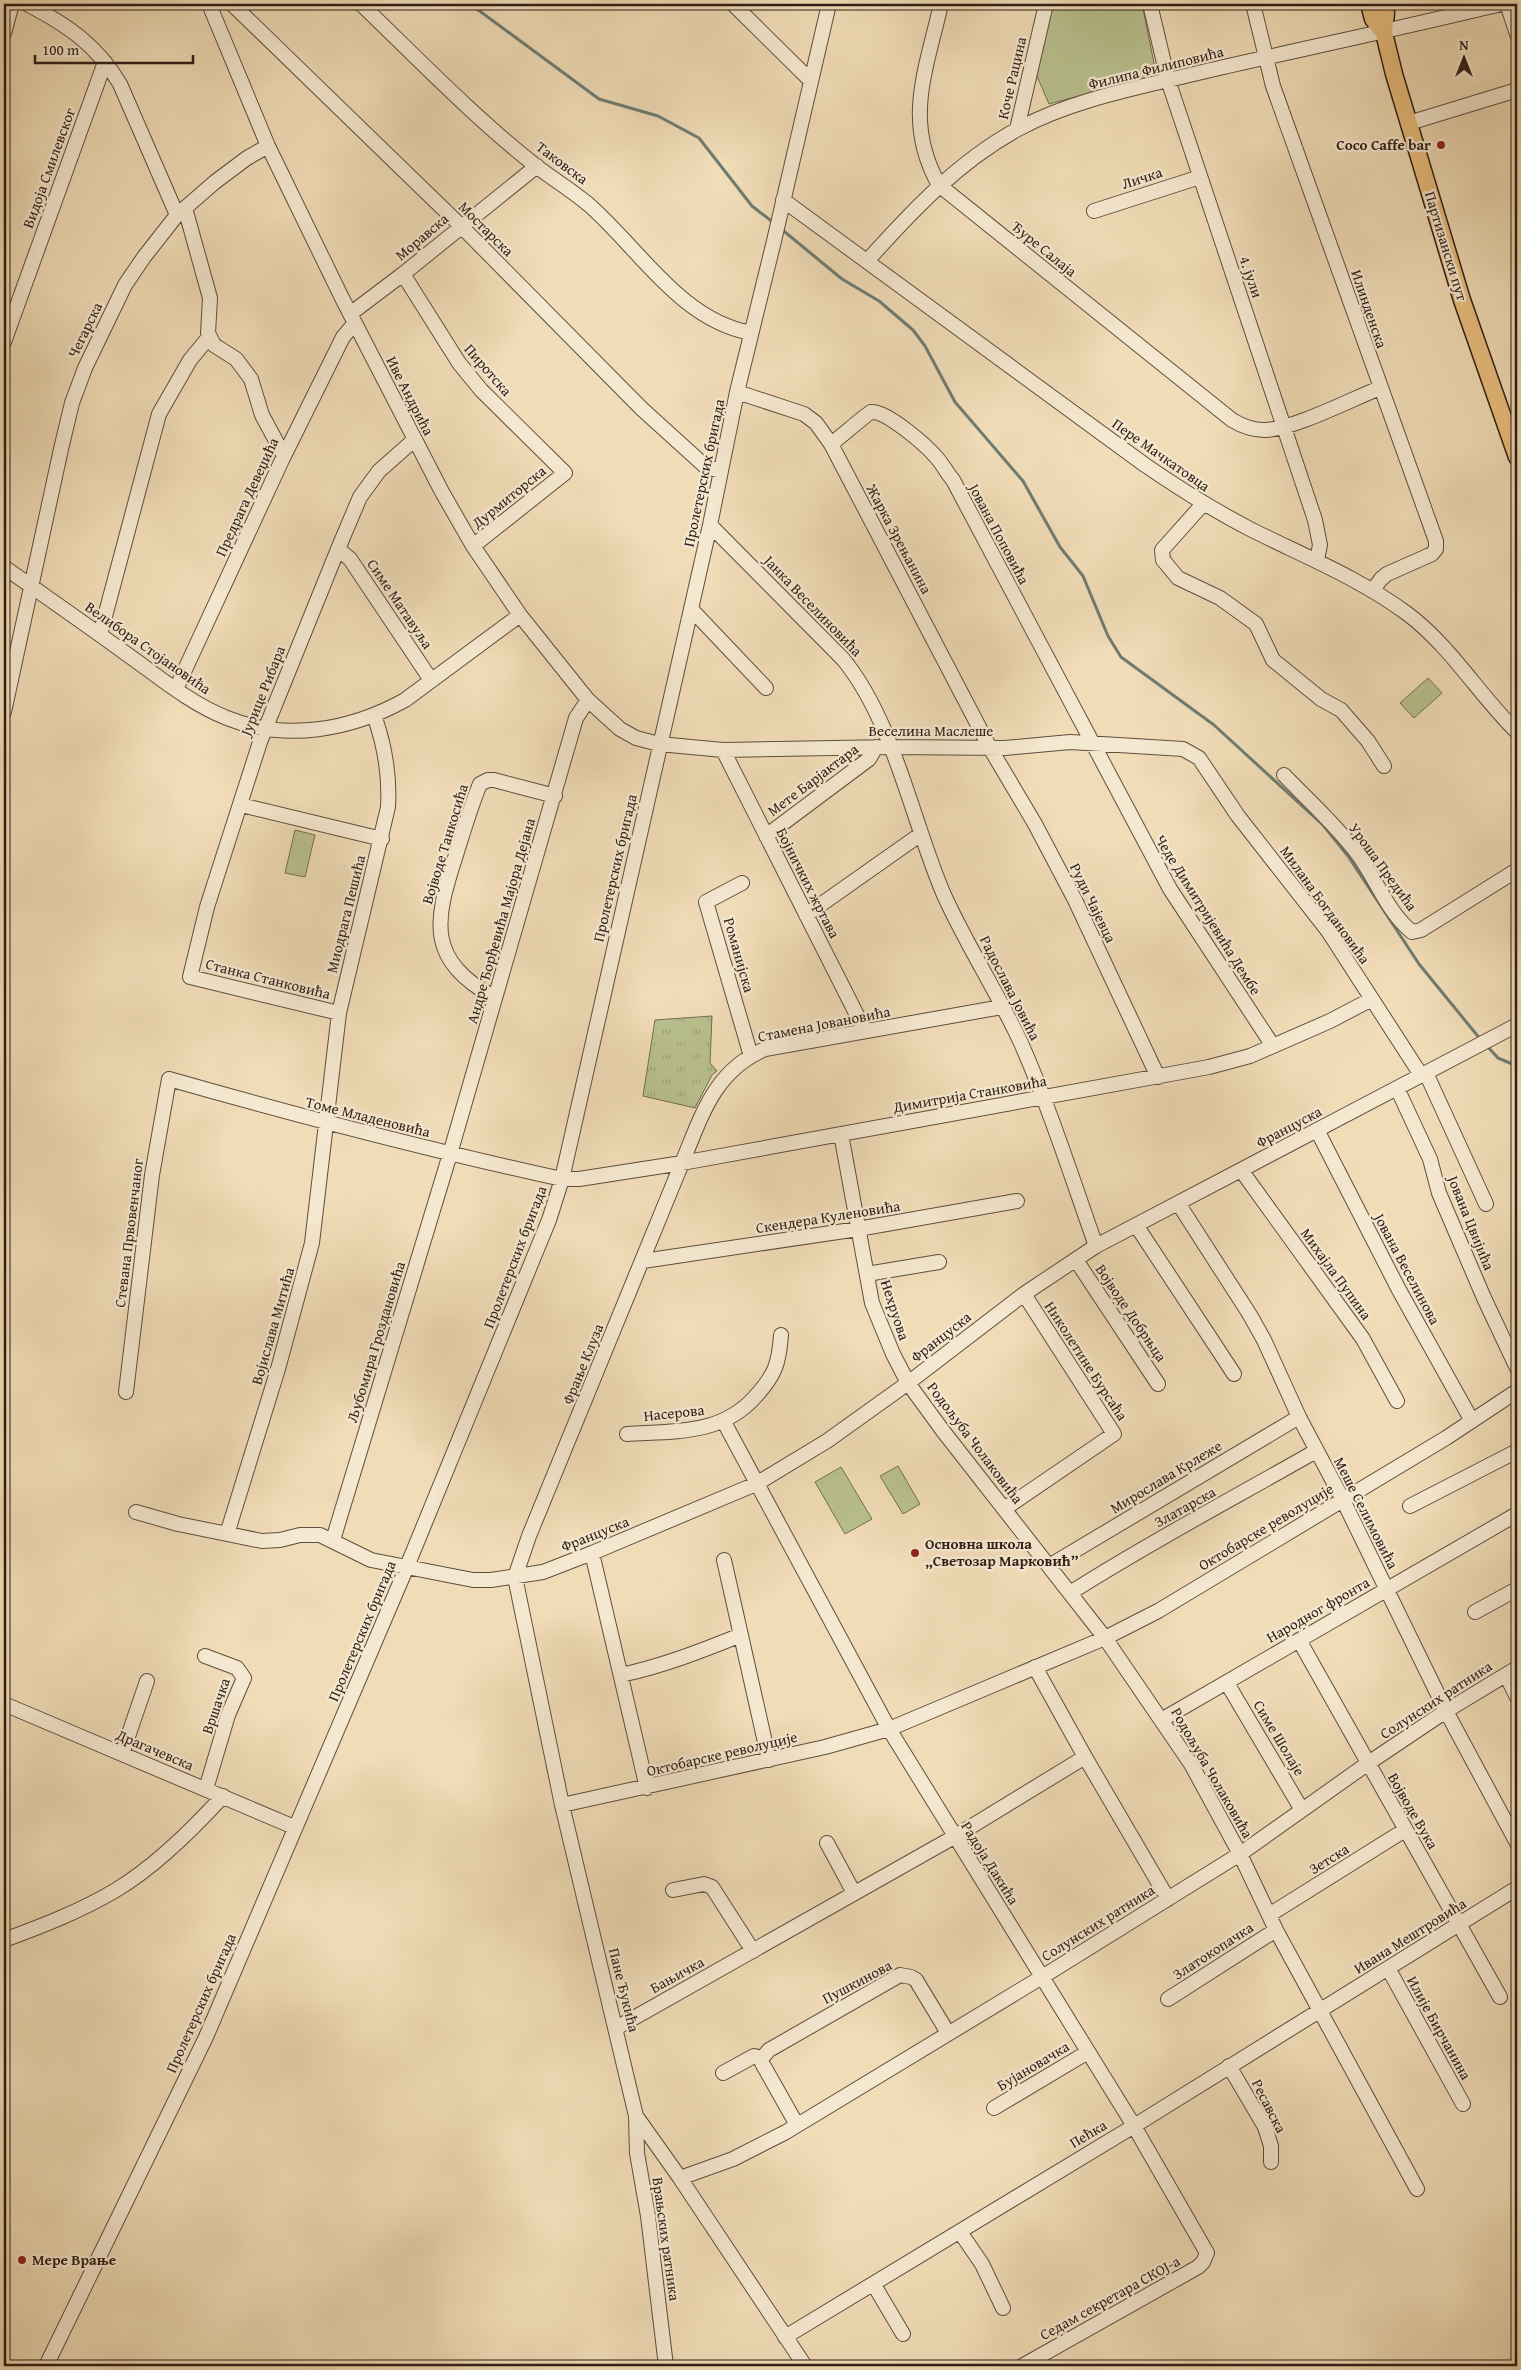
<svg xmlns="http://www.w3.org/2000/svg" width="1521" height="2370" font-family="'Gentium Book Plus',serif">
	<defs>
		<pattern id="grass-tufts" width="24" height="20" patternUnits="userSpaceOnUse" patternTransform="scale(1.25)"><rect width="24" height="20" fill="#b9c08f"/><path d="M3 7l-1-3M5 7V3M7 7l1-3M15 17l-1-3M17 17v-4M19 17l1-3" fill="none" stroke="#9fa57b"/></pattern>
	</defs>
	<rect width="100%" height="100%" fill="#f0dcb7"/>
	<filter id="stains"><feTurbulence type="fractalNoise" baseFrequency=".004" numOctaves="4"/><feColorMatrix values="0 0 0 0 .2 0 0 0 0 .09 0 0 0 0 .02 0 0 0 .5 -.17"/></filter>
	<radialGradient id="worn" r=".72"><stop offset=".6" stop-color="#630" stop-opacity="0"/><stop offset="1" stop-color="#630" stop-opacity=".3"/></radialGradient>
	<path fill="url(#grass-tufts)" stroke="#746e53" d="M712 1016 710 1063 717 1071 712 1075 695 1108 643 1096 655 1020Z"/>
	<path fill="#b9c08f" stroke="#746e53" d="M1051 4H1142L1154 63V76L1049 104 1036 74Z
		M1428 678 1442 693 1414 718 1400 703Z
		M295 830 315 835 305 877 285 873Z
		M898 1466 920 1504 903 1514 880 1476Z
		M841 1467 872 1519 845 1534 815 1482Z"/>
	<g fill="none" stroke-linecap="round" stroke-linejoin="round">
		<path stroke="#6f7c72" stroke-width="3" d="M470 4 599 99 658 116 699 138 752 206 774 223
			M780 228 842 279 879 301 913 330 925 346 955 402 1023 481 1060 547 1083 576 1108 636 1121 657 1214 725 1323 825 1348 856 1419 964 1481 1040
			M1486 1045 1498 1058 1517 1066"/>
		<g stroke="#5f4d3f" stroke-width="16">
			<path id="minor" d="M27 4C67 25 96 44 120 84L177 215
				M209 4 268 146 342 298 442 492 473 546 520 615 588 700 620 729 636 738 659 744 723 750 891 747 1005 748 1070 742 1183 749 1199 758 1238 816 1328 931 1421 1075
				M232 4 461 226 642 409 706 467 721 471
				M361 4C418 59 474 117 536 166 553 179 571 190 588 204 639 248 680 320 751 333
				M733 4 811 81
				M941 4C926 71 903 121 939 185L1232 420C1242 426 1252 430 1264 430 1292 430 1352 399 1380 388
				M1150 4 1168 80 1315 520 1320 545 1317 560
				M1253 4 1273 86 1436 541V549L1432 554 1387 574 1381 579 1373 590
				M1507 4 1517 34
				M4 33 12 4
				M1409 123 1517 90
				M1017 129 1046 4
				M783 200 1145 465C1180 489 1215 511 1252 530 1306 557 1361 579 1409 615 1452 648 1479 695 1517 732
				M185 208 210 298 208 333 214 345 236 359 251 379 262 415 284 456
				M1094 211 1200 177
				M868 260C912 211 959 161 1018 129 1074 99 1141 87 1202 72 1302 49 1402 28 1501 4
				M403 274 459 363 481 390 565 473 473 546
				M350 314 403 274 537 166
				M4 342 105 62
				M737 392 804 414 816 423 831 444 990 748 1035 824 1075 900 1158 1077
				M831 444C838 439 868 413 871 412 886 410 927 446 937 458 943 465 947 473 953 480L1170 889 1273 1046
				M1203 504 1162 550 1163 560 1178 578 1220 598 1256 624 1273 660 1321 699 1341 710 1368 741 1384 766
				M710 525 843 659C894 721 912 821 944 895 967 946 998 993 1021 1043 1050 1109 1072 1178 1096 1246
				M338 549 350 559 431 680
				M4 567C45 596 87 625 128 655 159 677 191 704 227 718 286 742 351 730 405 700L520 615
				M691 609 766 688
				M100 635 159 414 190 360 209 337
				M176 689 282 460 343 337 355 323
				M4 712 61 449 72 403 85 368 125 285 144 257 177 215 215 182 247 158 268 146
				M723 750 865 1031
				M1284 775C1309 801 1336 825 1357 853 1376 878 1387 912 1412 932L1421 930 1517 870
				M241 805 382 839
				M766 836 869 759 876 747
				M742 883 706 902 751 1056
				M806 915 921 834
				M495 998C427 960 434 923 455 858 463 833 470 808 480 784L488 780H494L555 796
				M339 1013 190 977 207 907 260 742 338 549 360 497 379 471 414 440
				M1426 1073 1486 1204
				M1397 1088 1430 1159 1439 1193 1484 1298 1517 1368
				M1317 1130 1399 1290 1472 1421
				M841 1134 872 1303 893 1354 908 1383 943 1431 1105 1638 1191 1764 1240 1854 1276 1930 1417 2189
				M1241 1170 1363 1339 1397 1401
				M1178 1203 1250 1315 1264 1340 1299 1417 1343 1500 1446 1711 1517 1843
				M1136 1225 1234 1374
				M1076 1260 1158 1384
				M643 1261 858 1229 1017 1201
				M867 1274 939 1262
				M126 1392 152 1175 169 1079C299 1116 429 1150 562 1179H579L682 1163 1209 1067 1250 1056 1330 1021 1372 999
				M724 1422 889 1729 1134 2126 1207 2253 1203 2262 1198 2267 1022 2366
				M627 1434C675 1431 721 1435 755 1397 775 1375 779 1364 781 1335
				M1410 1506 1517 1451
				M1004 1509 1114 1434 1024 1294
				M136 1512 178 1524 262 1541 280 1540 300 1535H320L371 1560 473 1580H491L543 1572 592 1553 756 1484 827 1441 908 1383 1024 1294 1096 1246 1517 1025
				M227 1534 278 1369 312 1243 339 1013 388 807C390 774 385 746 374 715
				M333 1540 450 1154 576 718 588 700
				M592 1553 647 1788
				M724 1560 769 1760
				M1049 1566 1299 1417
				M1070 1593C1150 1542 1234 1498 1316 1451
				M1475 1612 1517 1589
				M1299 1640 1500 1997
				M205 1656 237 1668 244 1678 228 1715 206 1789
				M1035 1667 1085 1757 1168 1899
				M621 1675C663 1666 701 1651 741 1635
				M1506 1675 1517 1697
				M1227 1683 1302 1810
				M4 1704 294 1827
				M1163 1719 1517 1514
				M122 1754 147 1681
				M562 1805 825 1747 889 1729 1105 1638 1158 1611 1446 1438 1517 1391
				M827 1843 854 1893
				M673 1890 704 1884 712 1887 753 1951
				M1269 1915 1405 1830
				M4 1940C42 1926 81 1911 116 1890 156 1866 192 1830 223 1796
				M1388 1968 1463 2104
				M1168 1999 1276 1930
				M616 2028 954 1837 1085 1757
				M1229 2066 1265 2127 1271 2146V2162
				M723 2073 754 2056 762 2058
				M994 2108 1088 2052
				M636 2116 637 2153 648 2216 666 2366
				M797 2125 762 2063V2058L769 2050 900 1975 911 1977 916 1980 948 2033
				M680 2178 733 2159 786 2132 1042 1977 1240 1854 1367 1764 1446 1711 1517 1668
				M960 2232 982 2264 1003 2308
				M874 2285 903 2334
				M785 2337 1134 2126 1517 1888
				M46 2366 206 2037 406 1569 549 1220 562 1179 710 525 737 392 774 241 829 4
				M805 2366 680 2178 636 2116 562 1805 515 1577 529 1536 682 1163C702 1115 714 1071 765 1049L1002 1007"/>
		</g>
		<g stroke="#2f1d17" stroke-width="19">
			<path id="major" d="M1369 4 1373 19 1384 33
				M1383 4 1386 13 1384 33 1394 74 1462 300 1517 457"/>
		</g>
		<use href="#minor" stroke="#f5e8d0" stroke-width="14"/>
		<use href="#major" stroke="#e8be7c" stroke-width="16"/>
	</g>
	<g fill="#8f2418" stroke="#f5e8d0" stroke-width="2">
		<circle cx="1441" cy="145" r="5"/>
		<circle cx="915" cy="1553" r="5"/>
		<circle cx="22" cy="2260" r="5"/>
	</g>
	<g text-anchor="middle" stroke-width="4.5" stroke-linejoin="round" paint-order="stroke">
		<g font-size="15" fill="#2f1d17" stroke="#f5e8d0">
			<text transform="translate(1156 68) rotate(-14)" y="5">Филипа Филиповића</text>
			<text transform="translate(1012 78) rotate(-77)" y="5">Коче Рацина</text>
			<text transform="translate(562 163) rotate(37)" y="5">Таковска</text>
			<text transform="translate(49 168) rotate(-70)" y="5">Видоја Смилевског</text>
			<text transform="translate(1142 178) rotate(-18)" y="5">Личка</text>
			<text transform="translate(486 229) rotate(45)" y="5">Мостарска</text>
			<text transform="translate(422 237) rotate(-40)" y="5">Моравска</text>
			<text transform="translate(1446 246) rotate(73)" y="5">Партизански пут</text>
			<text transform="translate(1044 249) rotate(39)" y="5">Ђуре Салаја</text>
			<text transform="translate(1251 277) rotate(71)" y="5">4. јули</text>
			<text transform="translate(1369 309) rotate(71)" y="5">Илинденска</text>
			<text transform="translate(85 330) rotate(-64)" y="5">Чегарска</text>
			<text transform="translate(488 370) rotate(49)" y="5">Пиротска</text>
			<text transform="translate(410 396) rotate(63)" y="5">Иве Андрића</text>
			<text transform="translate(1161 455) rotate(35)" y="5">Пере Мачкатовца</text>
			<text transform="translate(704 473) rotate(-78)" y="5">Пролетерских бригада</text>
			<text transform="translate(247 497) rotate(-65)" y="5">Предрага Девеџића</text>
			<text transform="translate(509 497) rotate(-39)" y="5">Дурмиторска</text>
			<text transform="translate(999 534) rotate(62)" y="5">Јована Поповића</text>
			<text transform="translate(899 539) rotate(62)" y="5">Жарка Зрењанина</text>
			<text transform="translate(400 604) rotate(56)" y="5">Симе Матавуља</text>
			<text transform="translate(813 606) rotate(46)" y="5">Јанка Веселиновића</text>
			<text transform="translate(148 648) rotate(35)" y="5">Велибора Стојановића</text>
			<text transform="translate(263 691) rotate(-68)" y="5">Јурице Рибара</text>
			<text x="931" y="736">Веселина Маслеше</text>
			<text transform="translate(813 780) rotate(-37)" y="5">Мете Барјактара</text>
			<text transform="translate(445 844) rotate(-73)" y="5">Војводе Танкосића</text>
			<text transform="translate(1383 867) rotate(54)" y="5">Уроша Предића</text>
			<text transform="translate(615 868) rotate(-77)" y="5">Пролетерских бригада</text>
			<text transform="translate(808 883) rotate(63)" y="5">Бојничких жртава</text>
			<text transform="translate(1093 903) rotate(64)" y="5">Руди Чајевца</text>
			<text transform="translate(1325 905) rotate(54)" y="5">Милана Богдановића</text>
			<text transform="translate(346 914) rotate(-76)" y="5">Миодрага Пешића</text>
			<text transform="translate(1208 915) rotate(58)" y="5">Чеде Димитријевића Дембе</text>
			<text transform="translate(501 921) rotate(-74)" y="5">Андре Ђорђевића Мајора Дејана</text>
			<text transform="translate(739 955) rotate(74)" y="5">Романијска</text>
			<text transform="translate(268 979) rotate(14)" y="5">Станка Станковића</text>
			<text transform="translate(1010 988) rotate(63)" y="5">Радослава Јовића</text>
			<text transform="translate(824 1024) rotate(-11)" y="5">Стамена Јовановића</text>
			<text transform="translate(970 1094) rotate(-10)" y="5">Димитрија Станковића</text>
			<text transform="translate(368 1117) rotate(14)" y="5">Томе Младеновића</text>
			<text transform="translate(1289 1127) rotate(-28)" y="5">Француска</text>
			<text transform="translate(828 1217) rotate(-9)" y="5">Скендера Куленовића</text>
			<text transform="translate(1471 1223) rotate(68)" y="5">Јована Цвијића</text>
			<text transform="translate(129 1233) rotate(-83)" y="5">Стевана Првовенчаног</text>
			<text transform="translate(515 1257) rotate(-69)" y="5">Пролетерских бригада</text>
			<text transform="translate(1407 1269) rotate(62)" y="5">Јована Веселинова</text>
			<text transform="translate(1336 1274) rotate(54)" y="5">Михајла Пупина</text>
			<text transform="translate(895 1310) rotate(72)" y="5">Нехруова</text>
			<text transform="translate(1131 1313) rotate(56)" y="5">Војводе Добрњца</text>
			<text transform="translate(273 1326) rotate(-74)" y="5">Војислава Митића</text>
			<text transform="translate(941 1337) rotate(-38)" y="5">Француска</text>
			<text transform="translate(376 1342) rotate(-73)" y="5">Љубомира Гроздановића</text>
			<text transform="translate(1086 1361) rotate(57)" y="5">Николетине Бурсаћа</text>
			<text transform="translate(583 1364) rotate(-68)" y="5">Фрање Клуза</text>
			<text transform="translate(674 1413) rotate(-6)" y="5">Насерова</text>
			<text transform="translate(975 1443) rotate(53)" y="5">Родољуба Чолаковића</text>
			<text transform="translate(1166 1477) rotate(-31)" y="5">Мирослава Крлеже</text>
			<text transform="translate(1185 1507) rotate(-29)" y="5">Златарска</text>
			<text transform="translate(1366 1513) rotate(63)" y="5">Меше Селимовића</text>
			<text transform="translate(1266 1527) rotate(-31)" y="5">Октобарске револуције</text>
			<text transform="translate(595 1534) rotate(-22)" y="5">Француска</text>
			<text transform="translate(1318 1610) rotate(-30)" y="5">Народног фронта</text>
			<text transform="translate(362 1631) rotate(-67)" y="5">Пролетерских бригада</text>
			<text transform="translate(1436 1700) rotate(-33)" y="5">Солунских ратника</text>
			<text transform="translate(216 1706) rotate(-71)" y="5">Вршачка</text>
			<text transform="translate(1279 1738) rotate(59)" y="5">Симе Шолаје</text>
			<text transform="translate(155 1750) rotate(23)" y="5">Драгачевска</text>
			<text transform="translate(722 1754) rotate(-13)" y="5">Октобарске револуције</text>
			<text transform="translate(1212 1773) rotate(60)" y="5">Родољуба Чолаковића</text>
			<text transform="translate(1413 1811) rotate(60)" y="5">Војводе Вука</text>
			<text transform="translate(1329 1859) rotate(-32)" y="5">Зетска</text>
			<text transform="translate(990 1863) rotate(58)" y="5">Радоја Дакића</text>
			<text transform="translate(1098 1923) rotate(-32)" y="5">Солунских ратника</text>
			<text transform="translate(1410 1936) rotate(-32)" y="5">Ивана Мештровића</text>
			<text transform="translate(1213 1951) rotate(-33)" y="5">Златокопачка</text>
			<text transform="translate(677 1975) rotate(-29)" y="5">Бањичка</text>
			<text transform="translate(857 1982) rotate(-28)" y="5">Пушкинова</text>
			<text transform="translate(624 1990) rotate(76)" y="5">Пане Ђукића</text>
			<text transform="translate(201 2003) rotate(-66)" y="5">Пролетерских бригада</text>
			<text transform="translate(1439 2028) rotate(61)" y="5">Илије Бирчанина</text>
			<text transform="translate(1033 2066) rotate(-31)" y="5">Бујановачка</text>
			<text transform="translate(1269 2106) rotate(63)" y="5">Ресавска</text>
			<text transform="translate(1088 2134) rotate(-31)" y="5">Пећка</text>
			<text transform="translate(666 2239) rotate(82)" y="5">Врањских ратника</text>
			<text transform="translate(1110 2298) rotate(-29)" y="5">Седам секретара СКОЈ-а</text>
		</g>
		<g font-size="15" font-weight="bold" fill="#2f1d17" stroke="#f5e8d0" text-anchor="start">
			<text x="1431" y="150" text-anchor="end">Coco Caffe bar</text>
			<text x="925" y="1549">Основна школа<tspan x="925" dy="17">„Светозар Марковић”</tspan></text>
			<text x="32" y="2265">Мере Врање</text>
		</g>
	</g>
	<rect width="1521" height="2370" fill="none" stroke="#f0dcb7" stroke-width="20"/>
	<rect x="5" y="5" width="1511" height="2360" fill="none" stroke="#2f1d17" stroke-width="2.5"/>
	<rect x="10" y="10" width="1501" height="2350" fill="none" stroke="#2f1d17"/>
	<g transform="translate(1464 58)" stroke="#f5e8d0" stroke-width="4" paint-order="stroke">
	<path d="M0-4L9 19L0 12L-9 19Z" fill="#2f1d17"/>
	<text y="-8" font-size="14" font-weight="bold" text-anchor="middle" fill="#2f1d17">N</text>
	</g>
	<path d="M35 55v8h158v-8" fill="none" stroke="#2f1d17" stroke-width="2.5"/>
	<text x="42" y="55" font-size="15" fill="#2f1d17" stroke="#f5e8d0" stroke-width="4" paint-order="stroke">100 m</text>
	<rect width="100%" height="100%" filter="url(#stains)"/>
	<rect width="100%" height="100%" fill="url(#worn)"/>
</svg>
